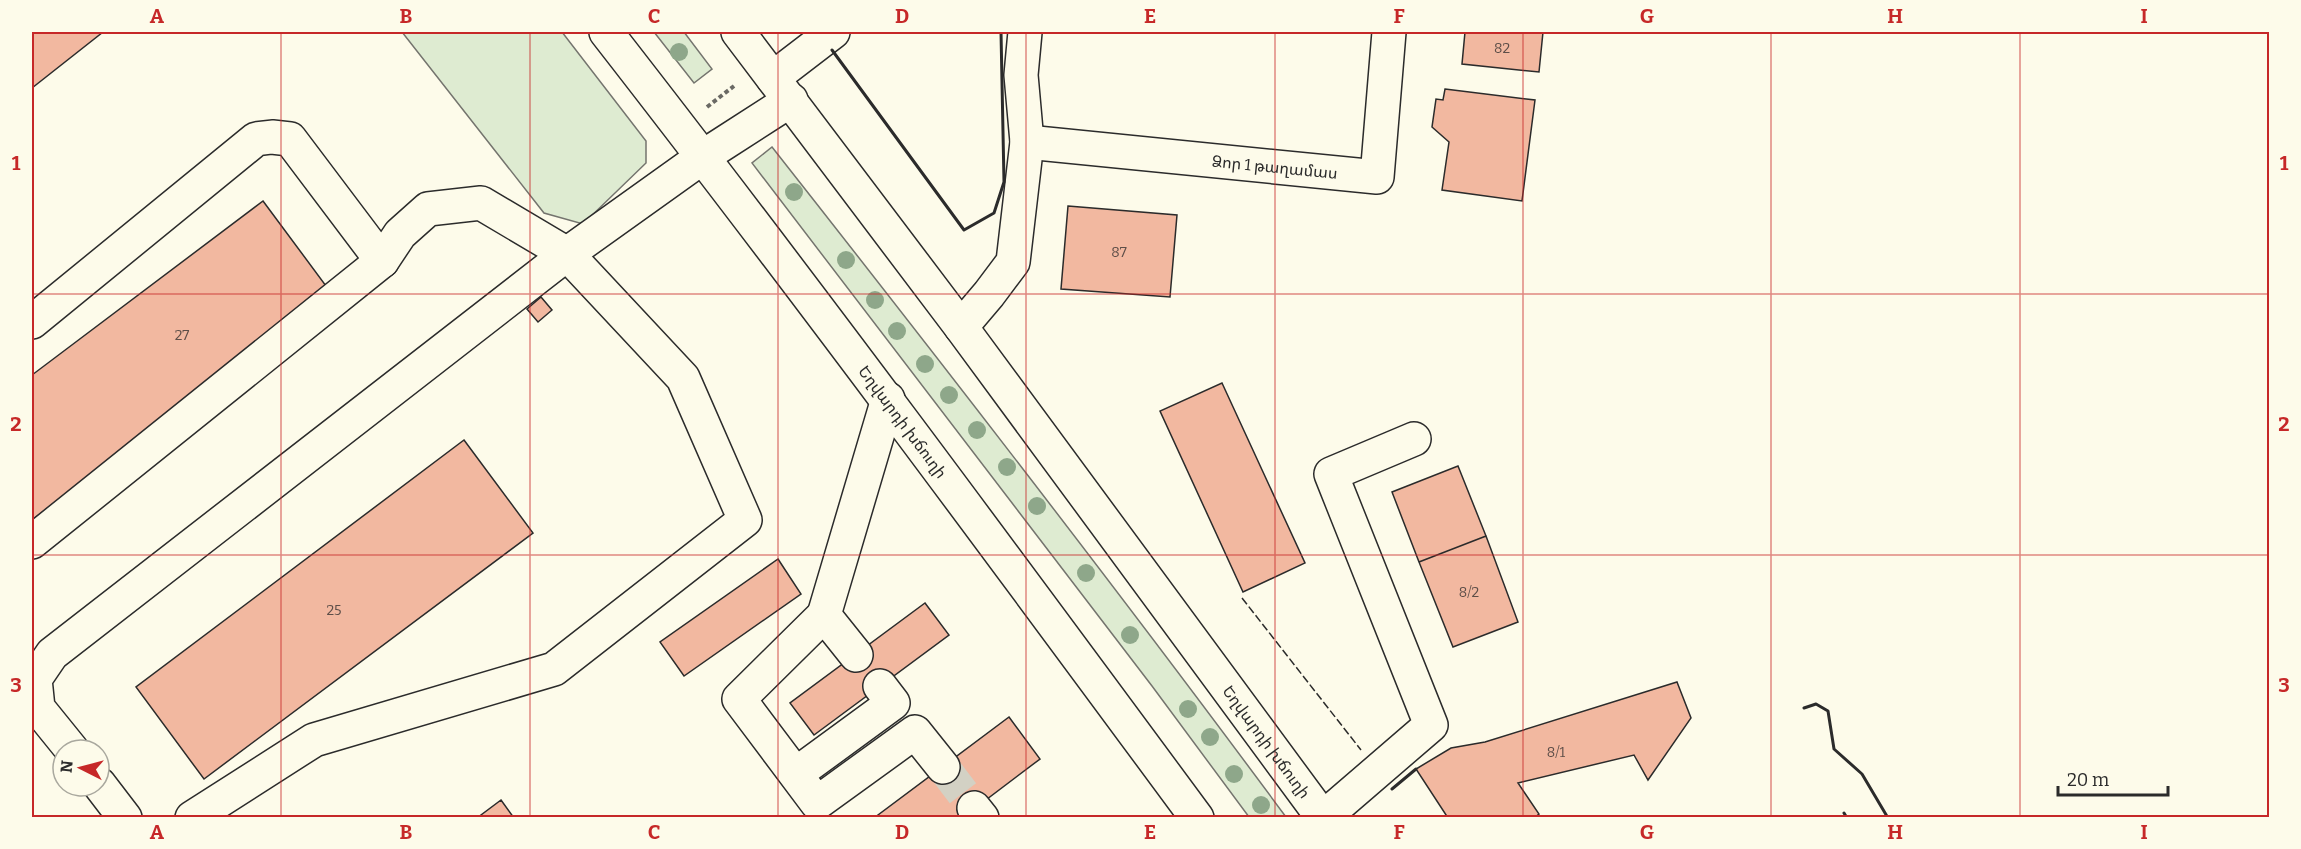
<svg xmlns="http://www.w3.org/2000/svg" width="2301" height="849" font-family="Bitter,'Noto Sans Armenian',serif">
	<rect width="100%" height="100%" fill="#fdfbea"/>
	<path fill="#deebd1" stroke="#74746e" stroke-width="1.5" d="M402 32H562L646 141V163L583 224 544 213Z
		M654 32H684L712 69 694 83Z
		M772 147C946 368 1119 591 1286 817H1249L1152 686 752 163Z"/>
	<path fill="#f2b8a0" stroke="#2b2b2b" stroke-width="1.5" d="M32 32H103L32 88Z
		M1465 32H1543L1539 72 1462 64Z
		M1445 89 1535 100 1522 201 1442 190 1449 142 1432 127 1436 99 1443 100Z
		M263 201 332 294 32 520V375Z
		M1068 206 1177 215 1170 297 1061 289Z
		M541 297 552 310 538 322 527 309Z
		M1222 383 1305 563 1243 592 1160 411Z
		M464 440 533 533 204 779 136 687Z
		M1458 466 1486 536 1419 562 1392 492Z
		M1486 536 1518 622 1453 647 1419 562Z
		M778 559 801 594 684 676 660 642Z
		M925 603 949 635 814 735 790 703Z
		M1677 682 1691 718 1648 780 1634 755 1518 783 1539 814 1534 818H1448L1416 769 1451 748 1485 742Z
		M1009 717 1040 759 962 818H874Z
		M501 800 514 818H477Z"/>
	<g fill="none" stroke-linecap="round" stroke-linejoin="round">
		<path stroke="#d3d1c4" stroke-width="33" stroke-dasharray="33 16" stroke-linecap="butt" d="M943 767 974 808"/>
		<g stroke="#2b2b2b" stroke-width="36">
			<g id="minor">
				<path d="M773 78 833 32"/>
				<path id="s1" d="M1027 142 1377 177 1389 32"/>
				<path d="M32 322 256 139 272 137 290 139 382 261"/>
				<path d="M961 327 989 294 1013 262 1027 142 1021 75 1025 32"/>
				<path d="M32 542 382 261 400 234 428 209 481 203 567 254 683 378 745 520 554 669 314 740 192 818"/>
				<path d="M824 615 739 699 817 803 915 732 943 767"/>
				<path d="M856 655 824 615 888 399"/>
				<path d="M72 750 38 708 35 679 52 654 567 254 704 156"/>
				<path d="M796 774 893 703 880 686"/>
				<path d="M99 784 125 818"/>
				<path d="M974 808 982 818"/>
				<path d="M1323 818 1431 725 1331 474 1414 439"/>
			</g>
		</g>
		<g stroke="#2b2b2b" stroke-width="36">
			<g id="major">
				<path id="s2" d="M606 32C807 290 1002 554 1197 818"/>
				<path id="s3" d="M738 32 961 327 1323 818"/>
				<path d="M704 156 791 100"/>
			</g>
		</g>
		<path stroke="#6a6964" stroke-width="4" stroke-dasharray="4.5 3" stroke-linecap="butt" d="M707 107 734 86"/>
		<use href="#minor" stroke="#fdfbea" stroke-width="33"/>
		<use href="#major" stroke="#fdfbea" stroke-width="33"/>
		<path stroke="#2b2b2b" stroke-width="1.5" stroke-dasharray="8 3" stroke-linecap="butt" d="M1242 598 1361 750"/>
		<path stroke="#2b2b2b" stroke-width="3" d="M832 50 964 230 994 213 1004 182 1001 32
			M1804 708 1816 704 1828 711 1834 749 1862 774 1888 818
			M1392 789 1416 769
			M1844 813 1847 818"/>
	</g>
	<g fill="#8ea78a">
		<circle cx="679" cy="52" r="9"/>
		<circle cx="794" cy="192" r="9"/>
		<circle cx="846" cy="260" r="9"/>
		<circle cx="875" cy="300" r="9"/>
		<circle cx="897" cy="331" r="9"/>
		<circle cx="925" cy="364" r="9"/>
		<circle cx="949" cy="395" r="9"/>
		<circle cx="977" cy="430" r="9"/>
		<circle cx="1007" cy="467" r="9"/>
		<circle cx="1037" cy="506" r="9"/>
		<circle cx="1086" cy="573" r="9"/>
		<circle cx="1130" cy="635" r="9"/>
		<circle cx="1188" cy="709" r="9"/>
		<circle cx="1210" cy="737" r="9"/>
		<circle cx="1234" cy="774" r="9"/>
		<circle cx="1261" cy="805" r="9"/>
	</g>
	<path fill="none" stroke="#c62828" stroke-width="1.5" stroke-opacity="0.55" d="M281 32V818M530 32V818M778 32V818M1026 32V818M1275 32V818M1523 32V818M1771 32V818M2020 32V818M32 294H2270M32 555H2270"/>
	<g text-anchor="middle" stroke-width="4.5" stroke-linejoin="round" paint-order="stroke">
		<g font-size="14" fill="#5d4e48">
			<text x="1502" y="53">82</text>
			<text x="1119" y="257">87</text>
			<text x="182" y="340">27</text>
			<text x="1469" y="597">8/2</text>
			<text x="334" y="615">25</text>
			<text x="1556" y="757">8/1</text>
		</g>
		<g font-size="16" fill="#2b2b2b" stroke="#fdfbea">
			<text dy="6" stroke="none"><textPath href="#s1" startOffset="249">Ձոր 1 թաղամաս</textPath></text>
			<text dy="6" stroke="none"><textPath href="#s2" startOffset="490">Եղվարդի խճուղի</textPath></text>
			<text dy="6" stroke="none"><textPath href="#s3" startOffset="885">Եղվարդի խճուղի</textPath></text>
		</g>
	</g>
	<rect width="2301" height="849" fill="none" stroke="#fdfbea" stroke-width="66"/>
	<g transform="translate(81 768) rotate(276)"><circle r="28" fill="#fdfbea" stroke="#a9a89e" stroke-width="1.5"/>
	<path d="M0-4.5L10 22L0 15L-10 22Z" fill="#c62828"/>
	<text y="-9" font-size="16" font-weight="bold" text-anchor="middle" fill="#2b2b2b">N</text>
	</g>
	<path d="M2058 786v9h110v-9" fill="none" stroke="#2b2b2b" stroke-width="3"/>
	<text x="2067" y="786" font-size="18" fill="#2b2b2b" stroke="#fdfbea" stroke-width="4.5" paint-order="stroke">20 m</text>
	<rect x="33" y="33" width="2235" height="783" fill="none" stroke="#c62828" stroke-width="2"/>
	<g font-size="20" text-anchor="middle" font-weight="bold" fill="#c62828">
		<text x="157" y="23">A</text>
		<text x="406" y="23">B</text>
		<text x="654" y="23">C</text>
		<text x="902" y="23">D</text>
		<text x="1150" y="23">E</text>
		<text x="1399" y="23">F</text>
		<text x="1647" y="23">G</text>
		<text x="1895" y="23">H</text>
		<text x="2144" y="23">I</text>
		<text x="16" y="170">1</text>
		<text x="2284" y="170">1</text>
		<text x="16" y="431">2</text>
		<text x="2284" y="431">2</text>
		<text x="16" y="692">3</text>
		<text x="2284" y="692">3</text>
		<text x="157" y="839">A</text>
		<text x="406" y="839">B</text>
		<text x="654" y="839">C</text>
		<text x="902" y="839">D</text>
		<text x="1150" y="839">E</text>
		<text x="1399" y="839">F</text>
		<text x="1647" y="839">G</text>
		<text x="1895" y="839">H</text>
		<text x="2144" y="839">I</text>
	</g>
</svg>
